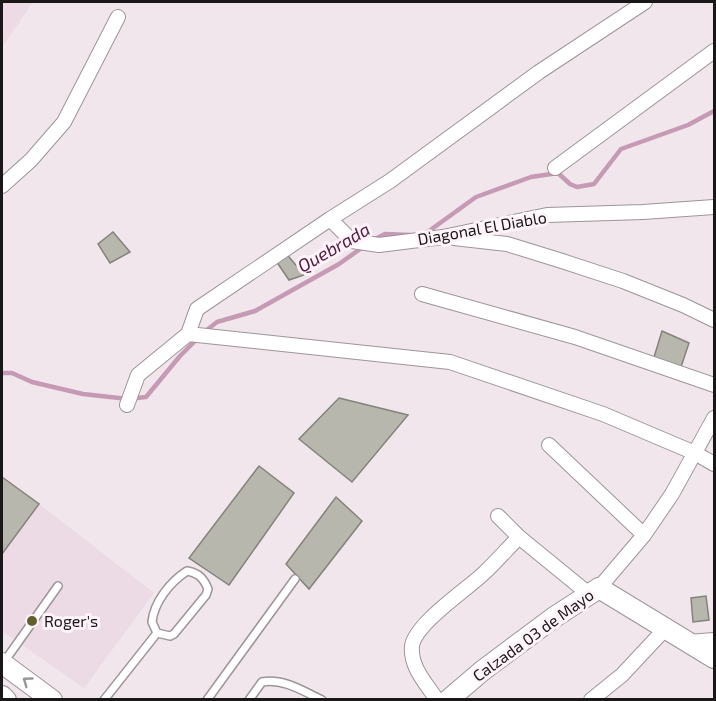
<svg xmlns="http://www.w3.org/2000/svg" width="716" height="701" font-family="'Exo 2',sans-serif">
	<rect width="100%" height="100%" fill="#f0e6ec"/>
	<path fill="#ecdae4" d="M2 2H33L2 47Z
		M39 504 154 593 84 688 2 631V553Z"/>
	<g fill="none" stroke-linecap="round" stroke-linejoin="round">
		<path stroke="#c69ab5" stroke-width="4.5" d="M422 234 429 231 476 197 531 177 558 173 570 184 577 187 594 184 621 149 688 125 714 111
			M373 240 385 234 411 235
			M203 333 217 322 255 311 339 264 363 247
			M2 373H12L32 382 83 394 128 399 146 397 180 356 197 339"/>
	</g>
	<path fill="#b7b7ae" stroke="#83837a" stroke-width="1.5" d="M113 232 130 252 110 263 98 244Z
		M285 252 304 275 289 280 274 258Z
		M662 331 689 343 680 370 654 357Z
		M339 398 408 415 352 482 299 439Z
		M259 466 294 493 229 585 189 558Z
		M2 477 39 504 2 554Z
		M336 497 362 521 309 589 286 564Z
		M706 596 709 620 693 622 691 598Z"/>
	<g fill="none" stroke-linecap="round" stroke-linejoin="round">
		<g stroke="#9d9499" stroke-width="10">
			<path id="lane" d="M187 571C199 573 204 579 208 589L206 595 174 634 170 636 157 633 152 622C154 602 170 582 187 571Z
				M4 662 58 586
				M104 700 157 633
				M207 700 295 579
				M249 700 262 682C283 678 303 691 322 700"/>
		</g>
		<g stroke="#9d9499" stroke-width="16">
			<path id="street" d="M555 168 714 51
				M2 186 31 160 64 122 118 17
				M330 219 352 241 379 245 443 237 547 215 643 212 714 207
				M454 238 507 244 562 261 623 281 683 305 714 320
				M422 294 575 337 714 385
				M188 334 450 362 603 414 695 453 714 464
				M127 405 138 375 188 334 197 309 330 219 390 181 539 72 645 2
				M549 445 644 535
				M498 516 519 537 590 595
				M599 588 644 535 672 494 714 418
				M689 642 714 640
				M437 700C426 683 410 667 412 646 415 624 466 590 483 574 496 562 507 549 519 537
				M591 700 622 675 665 629"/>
		</g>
		<g stroke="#9d9499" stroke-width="22">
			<path id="secondary" d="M2 663 52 700
				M2 696 6 700
				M448 700 482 671 553 618 599 588 714 658"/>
		</g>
		<use href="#lane" stroke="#fff" stroke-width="7"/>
		<use href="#street" stroke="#fff" stroke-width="14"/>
		<use href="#secondary" stroke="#fff" stroke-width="20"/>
	</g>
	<defs><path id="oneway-chevron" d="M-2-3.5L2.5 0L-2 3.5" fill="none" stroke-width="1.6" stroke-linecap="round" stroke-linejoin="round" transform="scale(1.5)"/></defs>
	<use stroke="#989798" href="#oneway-chevron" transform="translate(27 681) rotate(-144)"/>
	<circle fill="#61602d" stroke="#fdf3f9" stroke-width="2" cx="32" cy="621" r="6"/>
	<g text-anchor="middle" stroke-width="6" stroke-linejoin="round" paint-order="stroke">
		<g font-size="16" fill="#1a1719" stroke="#fdf3f9">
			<text transform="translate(482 228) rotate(-10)" y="6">Diagonal El Diablo</text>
			<text transform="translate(533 635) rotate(-36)" y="6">Calzada 03 de Mayo</text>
		</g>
		<g font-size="16" fill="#1a1719" stroke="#fdf3f9" text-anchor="start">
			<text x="44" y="627">Roger's</text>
		</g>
		<g font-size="18" font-style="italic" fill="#531c41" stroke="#fdf3f9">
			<text transform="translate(334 248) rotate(-30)" y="6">Quebrada</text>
		</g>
	</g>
	<rect width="716" height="701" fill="none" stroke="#1a1719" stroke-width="6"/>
</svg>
